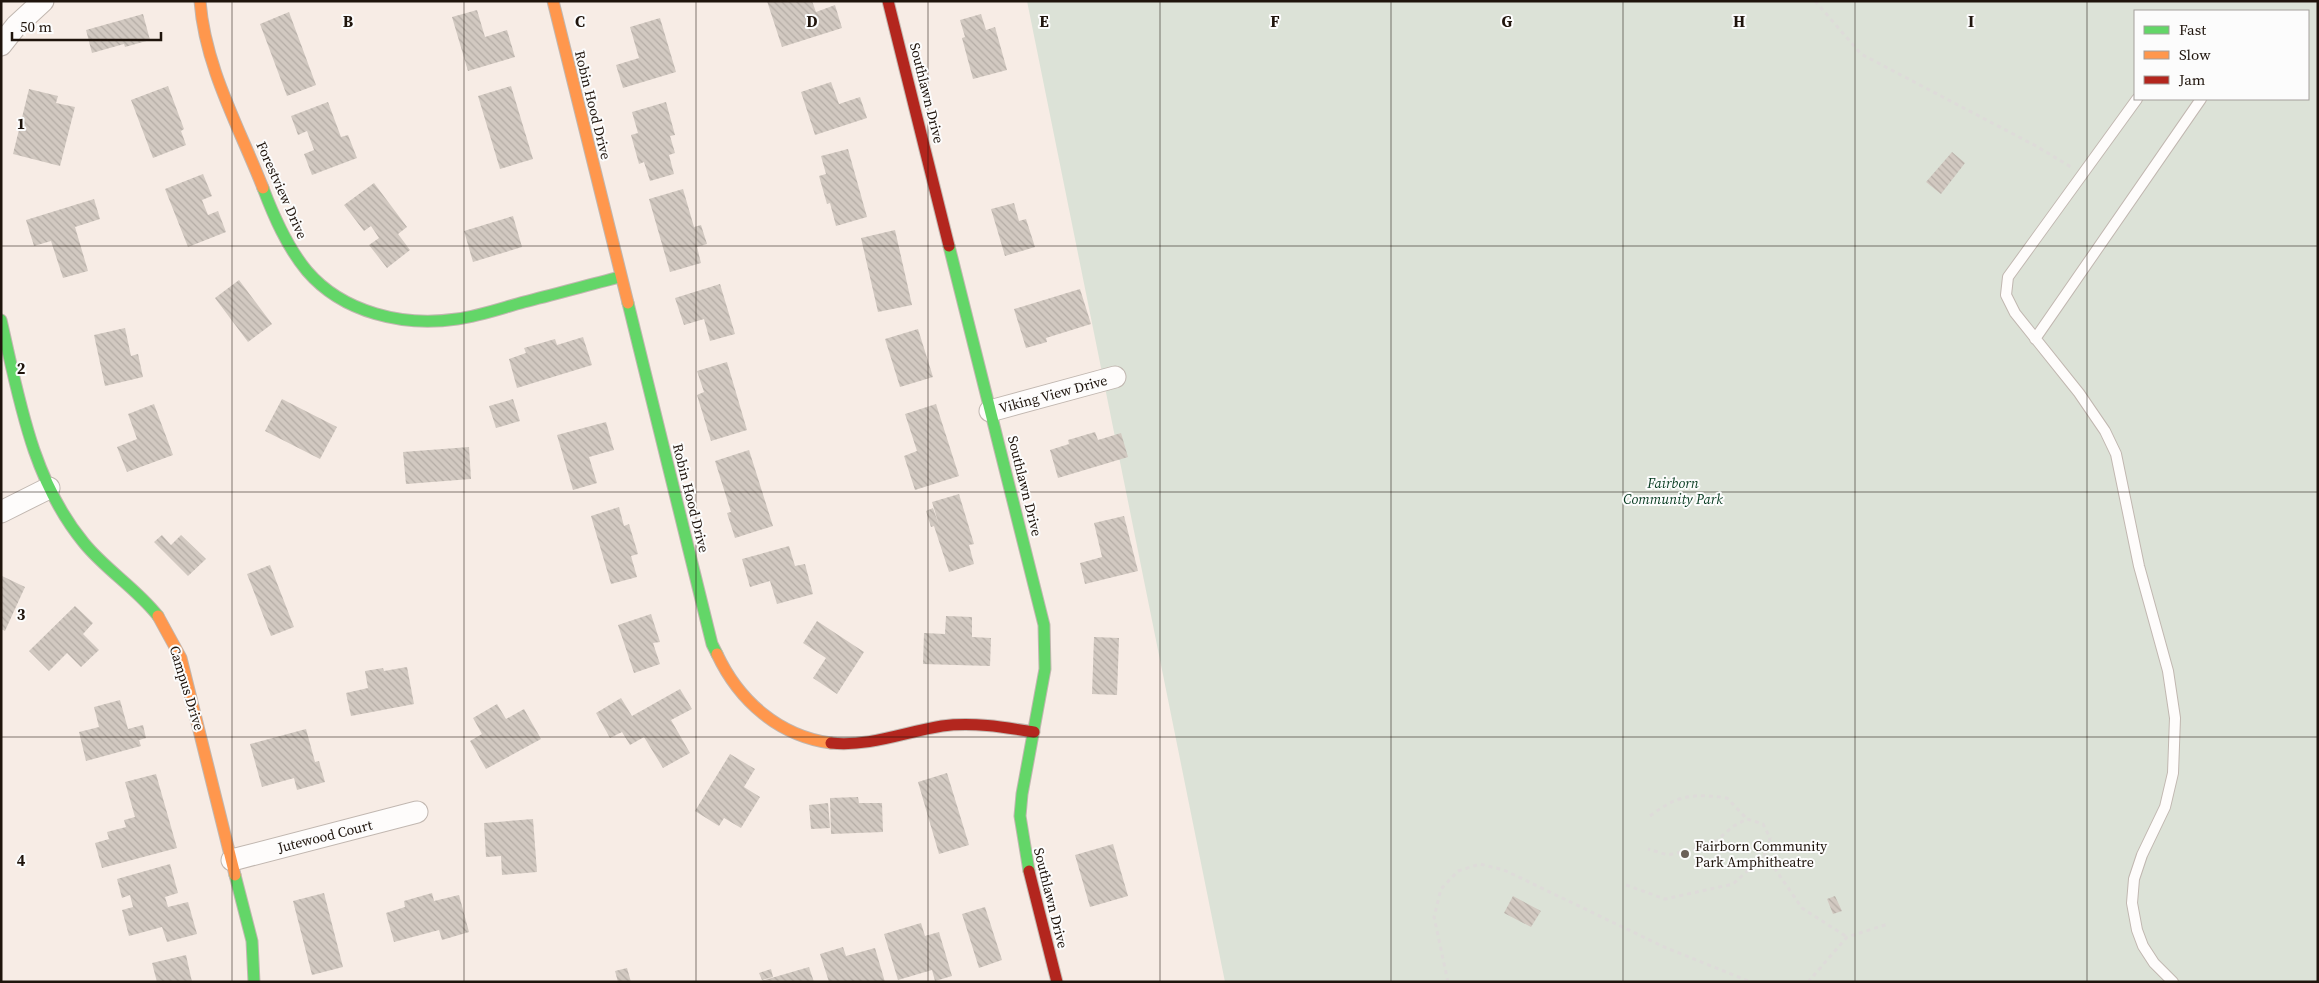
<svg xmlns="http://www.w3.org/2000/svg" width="2319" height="983" font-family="'Source Serif 4',serif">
	<defs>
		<pattern id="building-back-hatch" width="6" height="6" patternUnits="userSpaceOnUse" patternTransform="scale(1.25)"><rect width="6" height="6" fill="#d2c9c1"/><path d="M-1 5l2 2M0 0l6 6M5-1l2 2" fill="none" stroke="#b4aca5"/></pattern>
	</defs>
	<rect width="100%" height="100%" fill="#f7ece5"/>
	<path fill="#dce2d7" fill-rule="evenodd" d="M1027 1H2318V982H1225ZM2135 11H2308V99H2135Z"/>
	<path fill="url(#building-back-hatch)" d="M767 1H812L816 12 835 5 842 28 782 47Z
		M477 10 485 37 507 30 515 57 468 71 452 17Z
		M289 12 316 85 287 96 260 24Z
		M143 14 150 40 125 47 124 44 92 53 86 30Z
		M981 14 986 30 995 27 1007 70 973 79 962 38 965 37 960 20Z
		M660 18 676 72 623 88 616 65 639 58 630 27Z
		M831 82 839 104 860 97 867 118 815 135 801 92Z
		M168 86 184 129 181 131 186 145 153 158 131 100Z
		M511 86 533 159 500 169 478 96Z
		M29 89 58 96 56 103 75 107 60 166 13 154Z
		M328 102 341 137 348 135 357 158 312 175 304 154 314 150 307 131 298 135 291 116Z
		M666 102 675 135 670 136 675 153 669 155 674 174 650 181 644 162 639 164 631 135 638 133 632 112Z
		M848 149 867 217 836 226 830 203 827 204 819 176 826 174 821 156Z
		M1952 152 1965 163 1941 194 1926 182Z
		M203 174 212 196 202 200 208 215 218 211 226 232 188 247 165 189Z
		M374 183 407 227 398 234 410 250 387 268 369 245 379 238 371 226 364 231 344 205Z
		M683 189 694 227 701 225 707 244 697 247 701 263 670 272 649 199Z
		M94 199 100 219 75 227 88 271 63 278 51 241 34 246 26 220Z
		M1014 203 1019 221 1026 219 1035 247 1005 256 991 209Z
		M513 216 522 247 473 262 464 231Z
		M895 230 912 305 878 312 861 238Z
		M239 280 272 324 248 342 215 298Z
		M720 284 735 334 710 341 704 319 684 325 675 298Z
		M1080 289 1091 324 1046 338 1047 342 1026 348 1014 309Z
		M125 328 131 356 138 354 143 377 105 386 94 335Z
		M918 329 933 377 900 387 885 339Z
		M583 337 592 365 517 388 509 359 526 353 524 348 555 339 557 345Z
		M727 362 747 430 711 441 697 395 704 392 697 371Z
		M282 399 337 427 320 459 265 431Z
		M513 399 520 421 496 428 489 406Z
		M154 404 173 455 127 472 117 447 137 439 128 414Z
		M936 404 959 476 915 490 904 456 917 451 905 414Z
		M606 422 614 450 589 457 597 483 573 490 557 435Z
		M1095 432 1098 440 1121 433 1128 457 1058 478 1050 450 1069 444 1068 440Z
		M469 447 471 479 406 484 403 452Z
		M749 450 773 526 735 538 727 513 731 512 715 461Z
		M959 494 974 544 969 545 974 564 949 572 934 526 931 527 926 511 933 508 939 525 932 502Z
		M619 507 624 526 629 524 638 554 631 556 637 577 611 584 591 516Z
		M1124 516 1138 571 1085 584 1080 563 1102 557 1094 523Z
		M162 535 171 545 181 535 206 559 188 576 154 542Z
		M789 546 795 566 805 564 813 594 777 604 770 581 750 587 742 559Z
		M270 565 294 627 271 636 247 574Z
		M2 576 25 587 5 631 1 629Z
		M75 606 93 623 83 634 99 650 81 667 67 653 49 671 29 651Z
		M651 614 660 642 653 643 660 664 634 673 618 625Z
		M946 616 972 617V637L991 638 990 666 923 664 924 633 945 634Z
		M817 621 864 652 837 694 813 678 826 658 803 643Z
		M1094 637 1119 638 1117 695 1092 694Z
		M407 667 414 704 351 716 346 693 368 688 365 671 383 668 384 671Z
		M680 689 692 709 671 720 690 753 663 768 644 737 630 745 622 732 610 738 596 713 621 698 632 716Z
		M120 700 128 729 143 725 146 738 139 740 141 746 86 761 79 732 99 727 94 707Z
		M497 704 506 719 524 709 541 739 486 769 470 741 482 734 473 718Z
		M306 729 315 762 319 761 325 782 297 790 294 778 262 787 250 744Z
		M730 754 755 769 744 787 760 797 741 828 724 818 719 826 695 811Z
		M947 773 969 845 939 854 918 782Z
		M156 774 177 848 102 868 95 843 109 839 107 832 126 827 124 820 135 817 125 782Z
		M858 797 859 803H882L883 832 831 834 830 798Z
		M828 803 830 828 811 829 809 805Z
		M533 819 537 872 502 875 501 856 486 857 484 823Z
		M1113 844 1128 896 1090 907 1075 855Z
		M170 864 178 893 165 897 168 907 188 902 197 934 167 942 162 927 129 936 122 910 133 907 130 895 122 898 117 879Z
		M324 893 343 967 312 975 293 901Z
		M432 893 434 901 459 895 469 932 442 940 439 930 394 942 386 913 405 907 404 901Z
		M1513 896 1541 911 1531 927 1504 913Z
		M1835 896 1842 911 1833 914 1827 899Z
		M985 907 1002 960 979 968 962 914Z
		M921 923 925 936 939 932 952 976 935 981 932 970 898 980 884 934Z
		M843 947 846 956 875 948 885 982H829L820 954Z
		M186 955 192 982H157L152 963Z
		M809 967 814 982H761V981Z
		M627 968 631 982H618L615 971Z
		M771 969 773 977 762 980 759 973Z"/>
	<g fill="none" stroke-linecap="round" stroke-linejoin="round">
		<g stroke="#c1b7b0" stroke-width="12">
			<path id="lane" d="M2137 99 2008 277 2006 295 2015 313 2079 393 2105 431 2116 454 2139 566 2168 671 2175 718 2173 773 2165 807 2142 855 2134 879 2132 903 2137 930 2143 946 2154 963 2173 982
				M2035 339 2201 99"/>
		</g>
		<g stroke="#c1b7b0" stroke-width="23">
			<path id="street" d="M1 45 16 26 43 1
				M990 411 1115 377
				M1 512 49 488
				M232 860 417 812"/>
		</g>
		<g stroke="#c1b7b0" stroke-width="13">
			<path id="fast" d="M263 188C274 217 287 247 307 271 343 313 404 327 457 319 480 316 502 308 524 302 556 294 588 285 620 277
				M949 246 1044 625 1045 669 1022 794 1020 816 1029 871
				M628 303 712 644 717 654
				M1 320C19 398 32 480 84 543 106 570 136 588 158 616
				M235 875 252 941 254 982"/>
		</g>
		<g stroke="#c1b7b0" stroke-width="13">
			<path id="slow" d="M200 1C205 67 239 127 263 188
				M553 1 628 303
				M158 616 181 658 235 875
				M717 654C739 701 779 736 831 743"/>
		</g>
		<g stroke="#c1b7b0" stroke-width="13">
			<path id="jam" d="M888 1 949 246
				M831 743C869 747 905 732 942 726 973 722 1003 727 1034 732
				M1029 871 1057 982"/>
		</g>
		<path stroke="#dedbd9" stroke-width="3" stroke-dasharray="4 4" stroke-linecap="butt" d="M1815 1 1861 54 2036 146 2071 167
			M1650 816C1677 795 1694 793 1727 798L1747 819
			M1762 858 1773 866 1802 908 1847 937
			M1626 885 1665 899 1733 884 1764 856 1770 838 1763 824 1747 819 1732 827 1712 845 1668 855 1648 849
			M1448 982 1434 917 1441 889 1458 871 1480 864 1504 870 1662 946 1751 982
			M1808 982 1847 937 1888 924"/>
		<use href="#lane" stroke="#fefcfb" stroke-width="10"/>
		<use href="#street" stroke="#fefcfb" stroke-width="21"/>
		<use href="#fast" stroke="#63d668" stroke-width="11"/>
		<use href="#slow" stroke="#ff974d" stroke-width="11"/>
		<use href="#jam" stroke="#b3261e" stroke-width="11"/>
	</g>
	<path fill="none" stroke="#1f140c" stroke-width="1" stroke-opacity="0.55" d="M232 1V982M464 1V982M696 1V982M928 1V982M1160 1V982M1391 1V982M1623 1V982M1855 1V982M2087 1V982M1 246H2318M1 492H2318M1 737H2318"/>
	<circle fill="#6b6058" stroke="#fcfcfc" stroke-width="2" cx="1685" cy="854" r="5"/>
	<g text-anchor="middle" stroke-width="4" stroke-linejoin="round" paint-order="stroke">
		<g font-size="14" fill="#1f140c" stroke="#fcfcfc">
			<text transform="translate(927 93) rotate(76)" y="5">Southlawn Drive</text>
			<text transform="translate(593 105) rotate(76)" y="5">Robin Hood Drive</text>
			<text transform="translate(282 190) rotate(66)" y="5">Forestview Drive</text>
			<text transform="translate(1053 394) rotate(-15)" y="5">Viking View Drive</text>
			<text transform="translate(1025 486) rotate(76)" y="5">Southlawn Drive</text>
			<text transform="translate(691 498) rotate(76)" y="5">Robin Hood Drive</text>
			<text transform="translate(187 688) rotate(73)" y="5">Campus Drive</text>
			<text transform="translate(325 836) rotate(-14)" y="5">Jutewood Court</text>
			<text transform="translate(1051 898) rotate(76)" y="5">Southlawn Drive</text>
		</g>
		<g font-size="14" font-style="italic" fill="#053a1f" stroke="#fcfcfc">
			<text x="1673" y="488">Fairborn<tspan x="1673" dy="16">Community Park</tspan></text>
		</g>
		<g font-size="14" fill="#1f140c" stroke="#fcfcfc" text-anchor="start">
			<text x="1695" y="851">Fairborn Community<tspan x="1695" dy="16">Park Amphitheatre</tspan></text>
		</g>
	</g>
	<g font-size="16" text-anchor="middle" font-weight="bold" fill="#1f140c" stroke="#fcfcfc" stroke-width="4" stroke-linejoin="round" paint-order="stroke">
		<text x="348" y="27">B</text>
		<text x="580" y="27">C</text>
		<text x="812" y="27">D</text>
		<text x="1044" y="27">E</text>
		<text x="1275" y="27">F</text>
		<text x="1507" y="27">G</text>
		<text x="1739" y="27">H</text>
		<text x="1971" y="27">I</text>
		<text x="21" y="129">1</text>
		<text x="21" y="374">2</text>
		<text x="21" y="620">3</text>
		<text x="21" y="866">4</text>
	</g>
	<rect width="2319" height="983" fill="none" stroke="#1f140c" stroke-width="5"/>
	<rect x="2134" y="10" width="175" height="90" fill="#fcfcfc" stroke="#a49f9c"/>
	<rect x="2144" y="26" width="25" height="8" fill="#63d668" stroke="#a49f9c"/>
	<text x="2179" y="35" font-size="15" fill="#1f140c">Fast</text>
	<rect x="2144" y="51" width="25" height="8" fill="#ff974d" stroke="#a49f9c"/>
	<text x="2179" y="60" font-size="15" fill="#1f140c">Slow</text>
	<rect x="2144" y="76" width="25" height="8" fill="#b3261e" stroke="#a49f9c"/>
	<text x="2179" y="85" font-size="15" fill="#1f140c">Jam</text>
	<path d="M12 32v8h149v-8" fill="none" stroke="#1f140c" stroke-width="2.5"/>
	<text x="20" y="32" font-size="15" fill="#1f140c" stroke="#fcfcfc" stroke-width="4" paint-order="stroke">50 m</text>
</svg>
